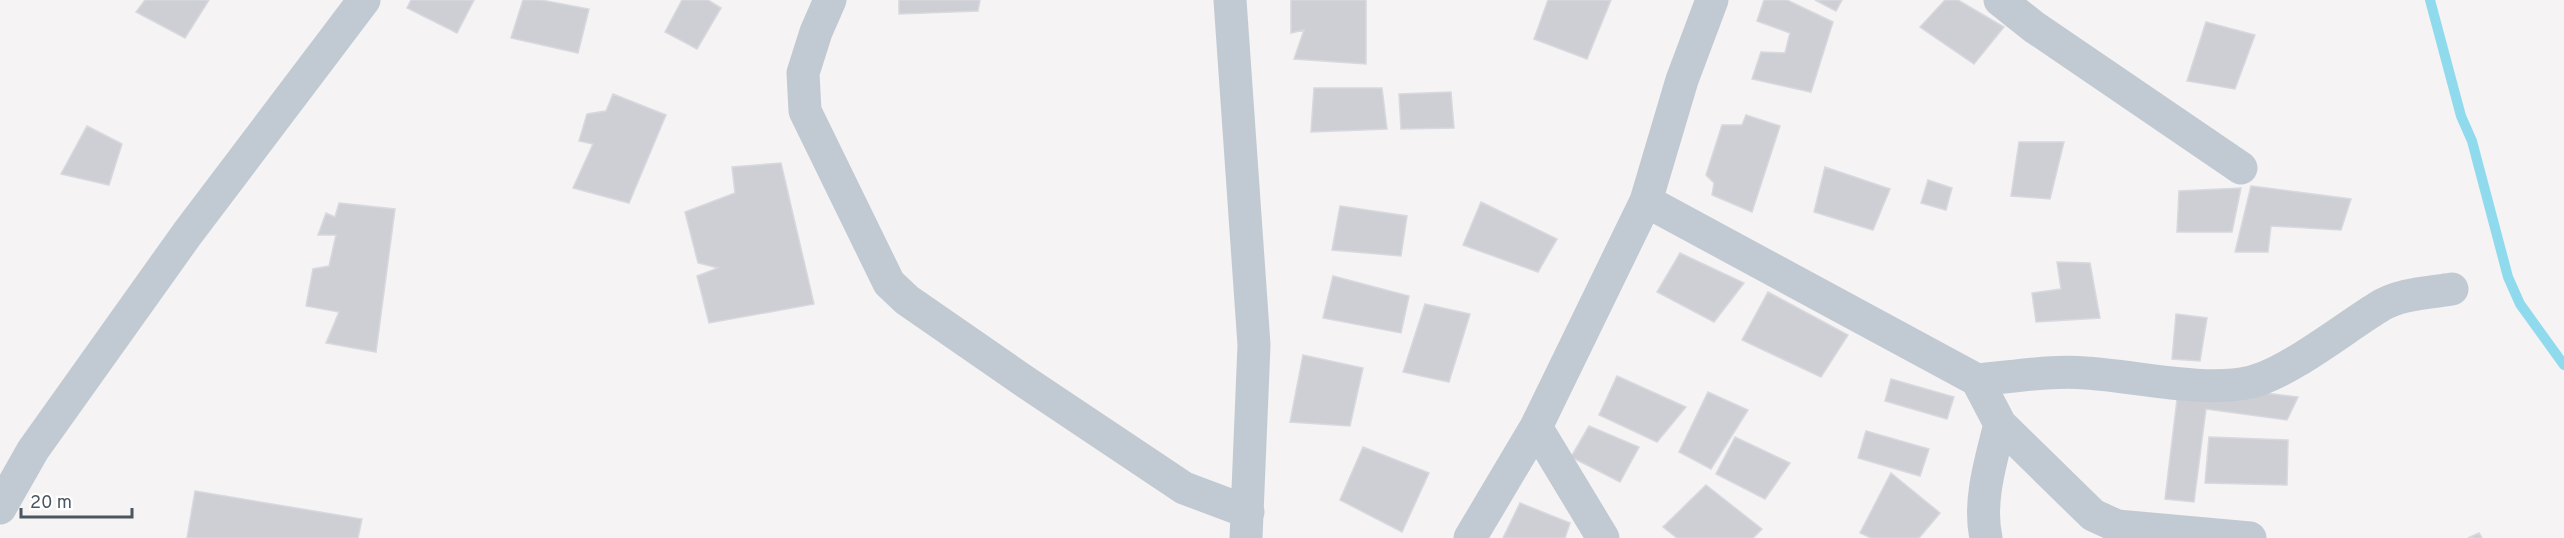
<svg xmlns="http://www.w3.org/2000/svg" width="2564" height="538" font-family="Overpass,sans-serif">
	<rect width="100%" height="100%" fill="#f5f3f3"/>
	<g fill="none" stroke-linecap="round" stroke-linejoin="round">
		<path stroke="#90daee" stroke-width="10" d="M2430 0 2461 116 2472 141 2508 277 2520 304 2564 365"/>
	</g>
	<path fill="#cdcfd5" stroke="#d7d9de" stroke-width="1.5" d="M145 0H209L185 38 136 12Z
		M411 0H474L457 33 407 8Z
		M523 0H541L589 9 578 53 511 38Z
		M682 0H708L721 8 697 49 665 32Z
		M899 0H980L978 11 899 14Z
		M1291 0H1366V64L1294 59 1304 30 1291 33Z
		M1548 0H1611L1587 59 1534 39Z
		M1764 0H1787L1833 22 1811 92 1752 79 1761 52 1785 53 1790 33 1757 21Z
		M1815 0H1842L1836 11Z
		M1945 0H1958L2004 27 1974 64 1920 27Z
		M2206 22 2255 35 2235 89 2187 81Z
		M1314 88H1382L1387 129 1311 132Z
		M1451 92 1454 128 1401 129 1399 94Z
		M613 94 666 115 629 203 573 188 593 144 579 141 587 114 606 111Z
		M1746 115 1780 126 1752 212 1712 195 1714 183 1706 175 1722 125H1742Z
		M87 126 122 144 109 185 61 174Z
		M2019 142H2064L2050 199 2011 196Z
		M781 163 814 304 709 323 697 276 718 268 698 263 685 212 735 193 732 167Z
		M1825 167 1890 189 1873 230 1814 212Z
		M1928 180 1952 188 1946 210 1921 203Z
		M2251 186 2351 199 2341 230 2271 226 2268 252H2235Z
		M2241 188 2232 232H2177L2179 191Z
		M1481 202 1557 239 1538 272 1463 245Z
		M339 203 395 209 376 352 326 343 339 312 306 306 313 269 329 266 336 235H318L326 213 335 217Z
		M1340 206 1407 216 1401 256 1332 250Z
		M1680 253 1744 283 1714 322 1657 292Z
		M2057 262 2090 263 2100 318 2036 322 2032 293 2061 289Z
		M1333 276 1409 296 1401 333 1323 318Z
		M1768 292 1848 335 1821 377 1742 340Z
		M1425 304 1470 314 1449 382 1403 372Z
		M2176 314 2207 318 2200 361 2172 359Z
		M1303 355 1363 368 1350 426 1290 422Z
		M1617 376 1686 407 1657 442 1599 415Z
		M1891 379 1954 397 1947 419 1885 401Z
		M2179 383 2298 397 2287 420 2206 409 2194 502 2165 499Z
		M1708 392 1748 410 1711 469 1679 452Z
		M1589 426 1639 447 1620 482 1571 457Z
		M1866 431 1929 449 1920 476 1858 458Z
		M1735 437 1790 463 1765 499 1716 474Z
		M2209 437 2288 440 2287 485 2205 483Z
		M1363 447 1429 473 1402 532 1340 500Z
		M1891 473 1940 513 1919 538H1871L1860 533Z
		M1706 485 1762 529 1753 538H1677L1663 527Z
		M195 491 362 519 358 538H187Z
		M1520 503 1570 523 1565 538H1503Z
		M2479 533 2482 538H2468Z"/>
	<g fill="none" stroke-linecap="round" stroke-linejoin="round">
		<path stroke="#c1cad2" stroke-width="33" d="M830 0 816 32 803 73 805 111 889 283 907 300 1024 381 1184 488 1248 512
			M1230 0 1254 345 1246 538
			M2000 0 2034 27 2241 168
			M1646 201 1977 380 2000 424 2093 515 2117 526 2250 538
			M1977 380C2012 377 2051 370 2086 373 2135 376 2204 393 2251 382 2288 373 2343 329 2377 308 2398 294 2426 293 2452 289
			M1536 427 1603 538
			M0 508 33 450 187 234 364 0
			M1470 538 1536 427 1646 201 1682 80 1712 0
			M1986 538C1978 501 1991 461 2000 424"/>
	</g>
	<path d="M21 508v9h111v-9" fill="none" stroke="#4a5661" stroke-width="3"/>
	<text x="30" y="508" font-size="18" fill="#4a5661" stroke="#ffffff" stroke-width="4.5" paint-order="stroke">20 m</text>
</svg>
